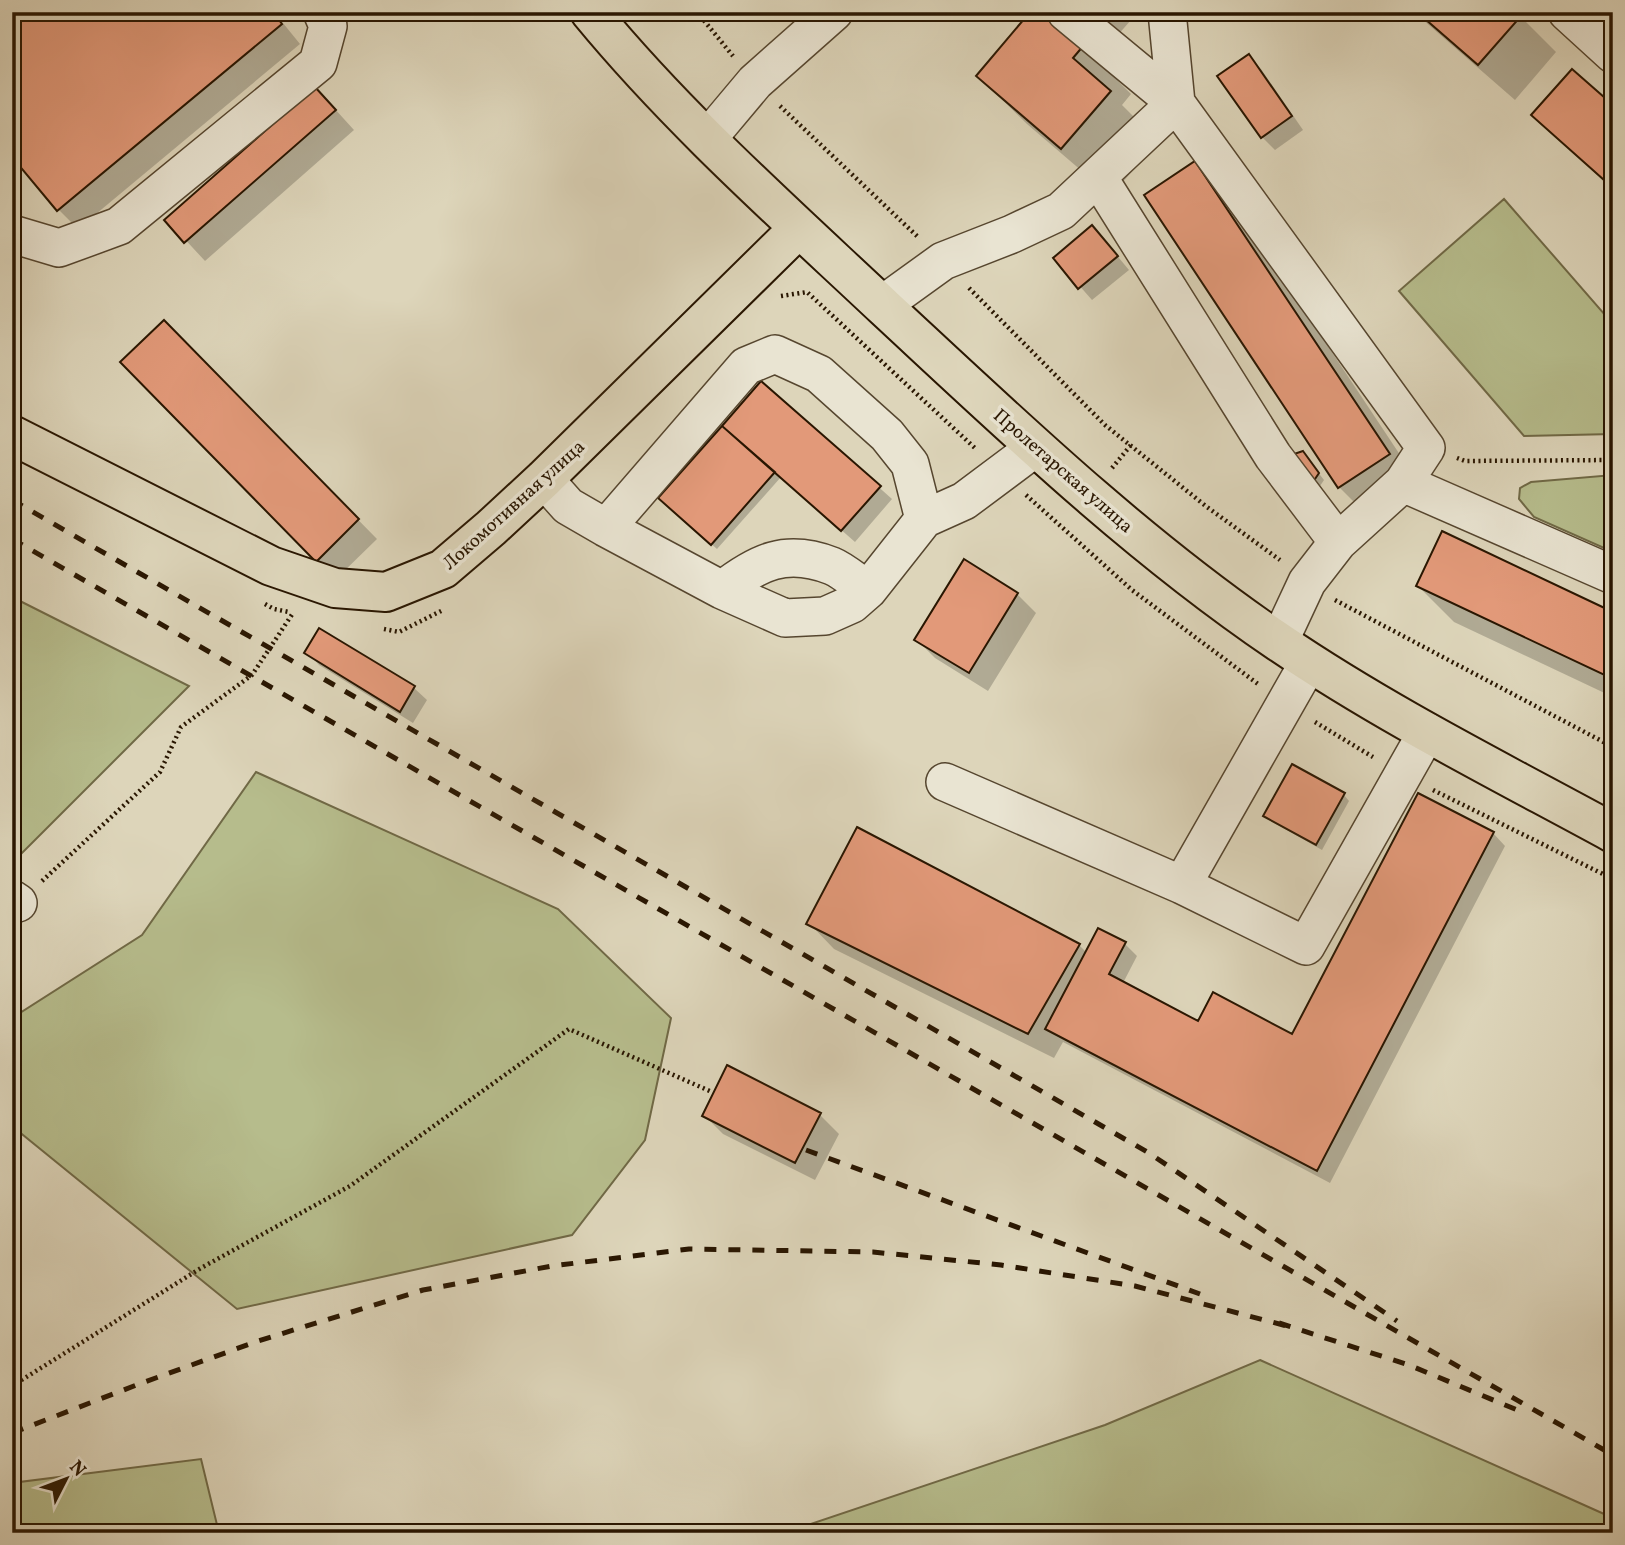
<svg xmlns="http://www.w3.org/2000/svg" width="1625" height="1545" font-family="Vollkorn,serif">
	<rect width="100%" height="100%" fill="#ddd5ba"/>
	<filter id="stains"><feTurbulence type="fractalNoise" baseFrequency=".00286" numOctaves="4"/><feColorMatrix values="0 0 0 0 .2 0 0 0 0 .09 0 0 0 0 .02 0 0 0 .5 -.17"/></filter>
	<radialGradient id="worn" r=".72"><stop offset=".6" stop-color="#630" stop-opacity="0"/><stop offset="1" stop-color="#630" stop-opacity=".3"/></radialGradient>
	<path fill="#b6bc8c" stroke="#706946" stroke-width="2" d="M1504 199 1613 324V434L1524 436 1399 291Z
		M1613 475V552L1534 517 1519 499 1520 488 1531 482Z
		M12 597 189 686 15 860 12 858Z
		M256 772 558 909 671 1018 645 1140 572 1235 237 1309 12 1126V1018L142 935Z
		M1260 1360 1613 1518V1533H784L1105 1425Z
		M201 1459 219 1533H12V1483Z"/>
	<path fill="#0003" d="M12 12H274L300 44 78 229 59 210 12 154Z
		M1089 12H1138L1117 36Z
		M1414 12H1516L1556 52 1515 100Z
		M1083 46 1131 94 1122 105 1158 141 1111 196 1027 124 978 76Z
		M1248 57 1261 69 1303 130 1275 150 1262 137 1220 77Z
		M1613 107V190L1533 115Z
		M334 108 354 130 205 261 167 220Z
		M1195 164 1231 200 1424 491 1375 523 1339 487 1146 195Z
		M1104 240 1129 270 1092 300 1055 258Z
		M164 322 377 539 336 579 123 362Z
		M762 383 892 499 855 542 781 477 717 549 666 504Z
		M1303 453 1324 480 1320 486 1314 481Z
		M1418 586 1613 614V697L1454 622Z
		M1017 594 1036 613 988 691 935 658 916 639Z
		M320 630 414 688 427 700 413 723 319 665 307 652Z
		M1344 795 1349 801 1322 850 1271 821 1265 815Z
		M1493 833 1505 846 1330 1183 1063 1042 1054 1058 834 949 809 923 1079 945 1087 953 1124 943 1137 956 1123 983 1199 1023 1293 1036Z
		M728 1068 820 1115 839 1134 815 1180 723 1134 704 1115Z"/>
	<path fill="#e29979" stroke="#291601" stroke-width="2" d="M12 12H273L282 24 57 211 12 157Z
		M1030 12H1046L1084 45 1073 58 1111 91 1061 149 976 76Z
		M1417 12H1518L1522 15 1478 65Z
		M1249 54 1292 116 1261 138 1217 76Z
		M1572 69 1613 105V188L1531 115Z
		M315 87 336 110 184 243 164 220Z
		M1195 161 1390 454 1338 488 1144 195Z
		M1092 225 1118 256 1078 289 1053 258Z
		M164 320 359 519 316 562 120 362Z
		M761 381 881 486 841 531 722 426Z
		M722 426 775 472 711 545 658 498Z
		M1303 451 1319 473 1313 482 1294 454Z
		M1442 531 1613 612V679L1416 586Z
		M964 559 1018 593 969 673 914 640Z
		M319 628 415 686 400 712 304 653Z
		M1292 764 1345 793 1316 845 1263 816Z
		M1418 793 1494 832 1317 1171 1045 1029 1098 928 1126 942 1109 974 1198 1021 1213 992 1292 1034Z
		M857 827 1080 944 1028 1034 806 924Z
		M727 1065 821 1113 795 1163 702 1116Z"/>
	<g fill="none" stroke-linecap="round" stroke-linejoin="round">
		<g stroke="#56462f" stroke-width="40">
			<path id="minor" d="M1066 12 1176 103 1426 448 1403 483 1338 542 1307 582 1279 642
				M1167 12 1176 103
				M1567 12 1613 54
				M708 138 755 82 834 12
				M1098 177 1273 456 1338 542
				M12 234 59 248 119 226 318 63 328 26 322 12
				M882 305 943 261 1012 234 1061 211 1176 103
				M544 479 568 506 606 528 722 590 785 618 825 616 852 604 868 590 924 519 964 501 1035 448
				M1403 483 1613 575
				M606 528 746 366 775 354 819 374 887 435 910 464 924 519
				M722 590C758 562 786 548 832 566 844 571 857 583 868 590
				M945 782 1182 885 1309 662
				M1182 885 1306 946 1427 732
				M12 899 18 903"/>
		</g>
		<g stroke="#291601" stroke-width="42">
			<path id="major" d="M590 12C678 119 784 213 885 308 1011 425 1136 545 1279 642 1385 714 1501 772 1613 833
				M12 435 271 566 335 588 386 592 443 569 491 528 544 479 799 228"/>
		</g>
		<path stroke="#291601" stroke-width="4.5" stroke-dasharray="2 3.5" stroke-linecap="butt" d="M697 12 733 56
			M780 106 918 237
			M969 288 1105 425 1207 507 1280 560
			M781 296 807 292 976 449
			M1457 458 1465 461 1613 460
			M1112 468 1131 445
			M1026 495 1132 590 1258 684
			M1335 600 1613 747
			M265 604 274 609 289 612
			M384 629 399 632 443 610
			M1315 722 1373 757
			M1433 790 1613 879
			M42 881 160 772 181 727 252 675 293 613
			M12 1386 201 1268 350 1186 569 1029 712 1092"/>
		<use href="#minor" stroke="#e9e4d2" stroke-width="37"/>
		<use href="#major" stroke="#ddd5ba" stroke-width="38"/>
		<path stroke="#291601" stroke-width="5" stroke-dasharray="12 12" stroke-linecap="butt" d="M12 500 1149 1153 1397 1321
			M12 539 1613 1455
			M806 1150 1200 1294
			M1279 1323 1409 1365 1522 1412
			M12 1433 139 1384 258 1341 423 1290 552 1266 689 1249 873 1252 1001 1265 1135 1286 1287 1326"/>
	</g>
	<g text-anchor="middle" stroke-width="7" stroke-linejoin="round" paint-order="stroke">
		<g font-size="19" fill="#291601" stroke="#e9e4d2">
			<text transform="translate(1064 470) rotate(41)" y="7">Пролетарская улица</text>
			<text transform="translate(513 504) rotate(-42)" y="7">Локомотивная улица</text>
		</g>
	</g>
	<rect width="1625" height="1545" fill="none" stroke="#ddd5ba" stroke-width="42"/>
	<rect x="14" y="14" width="1597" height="1517" fill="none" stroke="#291601" stroke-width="3.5"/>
	<rect x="21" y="21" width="1583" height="1503" fill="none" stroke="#291601" stroke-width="2"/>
	<g transform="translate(66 1479) rotate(48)" stroke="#e9e4d2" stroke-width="5" paint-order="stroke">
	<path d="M0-5L12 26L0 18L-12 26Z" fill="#291601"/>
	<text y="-10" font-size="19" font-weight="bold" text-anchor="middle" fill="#291601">N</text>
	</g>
	<rect width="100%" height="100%" filter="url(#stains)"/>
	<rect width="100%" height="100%" fill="url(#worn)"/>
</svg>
